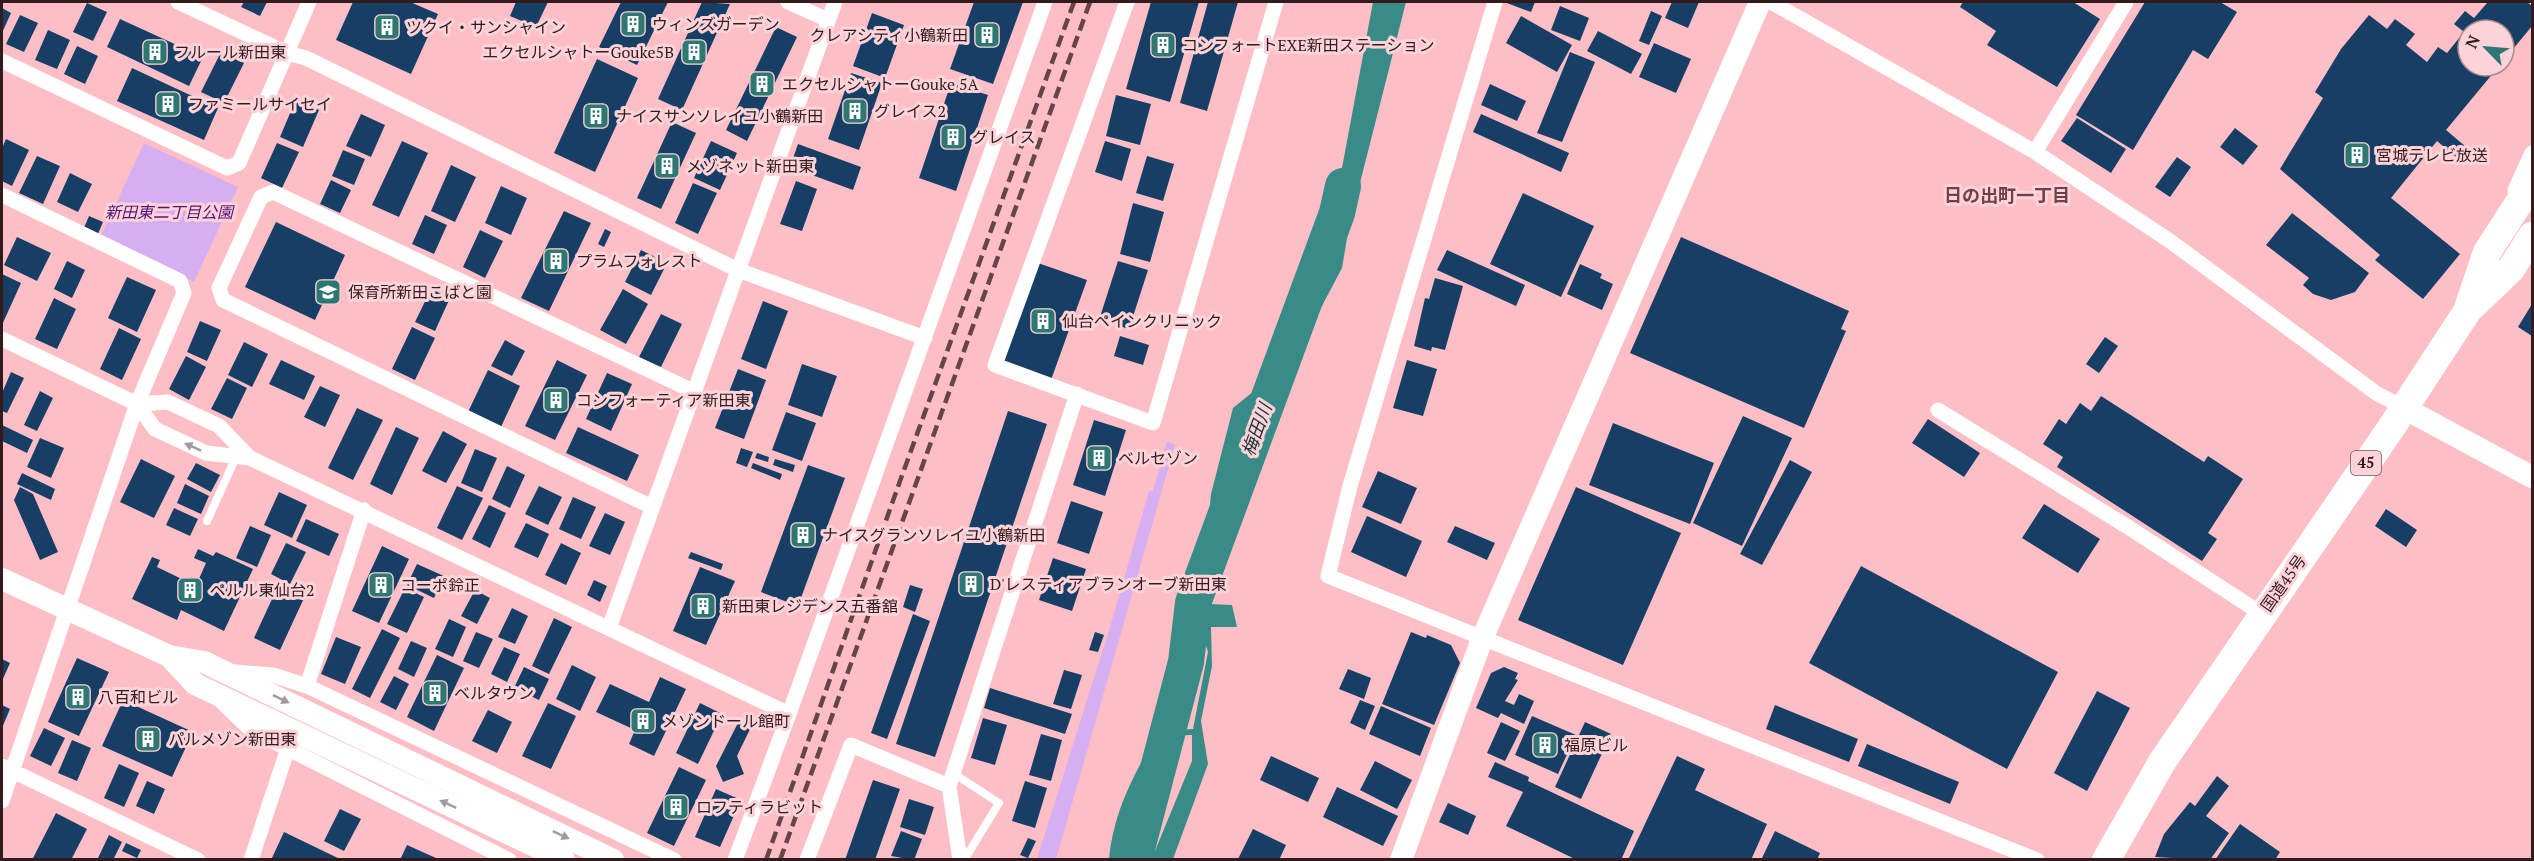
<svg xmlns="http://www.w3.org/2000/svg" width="2534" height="861" font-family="'PT Serif','Noto Sans JP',serif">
	<rect width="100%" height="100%" fill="#febec6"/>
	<path fill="#d5aff1" d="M144 143 238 187 194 282 100 238Z
		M1167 441 1175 445 1056 859H1037L1110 627 1149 491H1153Z"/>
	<path fill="#388b87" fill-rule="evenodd" d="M1373 2H1406L1349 226 1342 268 1267 410 1235 458 1220 526 1226 553 1209 604 1232 605 1237 627H1211L1212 666 1201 721 1208 764 1173 859H1109C1113 813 1135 770 1160 731L1193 729 1208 652 1199 623 1211 494 1233 408 1280 370 1328 243ZM1192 735V761L1155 851 1137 856V793L1164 736Z"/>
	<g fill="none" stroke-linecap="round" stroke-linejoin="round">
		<path stroke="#388b87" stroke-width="36" d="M1134 860 1186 662 1193 603 1337 213 1343 186"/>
	</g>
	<path fill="#173f66" d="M244 2H267L260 16 241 7Z
		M353 2H410L438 14 411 74 336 40Z
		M516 2H548L536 27 510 16Z
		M621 2H668L637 65 599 47Z
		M702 2 730 4 682 110 658 99Z
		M974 2H1023L993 84 950 69Z
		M1151 2H1199L1170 102 1126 89Z
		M1208 2H1238L1207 111 1180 103Z
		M1504 2H1535L1531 12Z
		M1672 2H1699L1688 28 1665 18Z
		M1963 2H2073L2100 19 2057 87 1987 45 1996 31 1960 7Z
		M2145 2H2220L2237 12 2208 59 2193 50 2133 150 2076 115Z
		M2488 2H2527L2532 6V26L2504 60V30H2468V66H2499L2446 130 2465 146 2456 157 2437 141 2391 198 2460 254 2423 299 2375 260 2380 255 2280 169 2323 98 2315 92 2341 49 2369 15 2387 29 2395 19 2415 34 2406 45 2427 62 2438 47 2447 53 2464 32 2454 24 2465 11 2474 18Z
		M87 3 107 12 93 41 73 32Z
		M1560 6 1589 18 1580 41 1551 30Z
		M2 8 11 13 2 33Z
		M1651 11 1662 16 1649 45 1639 41Z
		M872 13 904 25 885 78 853 66Z
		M20 15 38 23 24 52 6 44Z
		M1521 16 1572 45 1557 72 1506 43Z
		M120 19 203 57 189 86 107 47Z
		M776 27 797 37 747 141 726 130Z
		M48 30 70 40 57 69 35 60Z
		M1598 31 1642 54 1631 74 1587 51Z
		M1654 43 1691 59 1676 93 1639 77Z
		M77 46 98 56 85 84 64 74Z
		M221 52 244 63 224 103 201 92Z
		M1570 52 1595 62 1562 142 1537 133Z
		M597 59 638 78 595 172 554 153Z
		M132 68 218 108 204 140 117 101Z
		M851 73 882 83 859 150 828 139Z
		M951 83 988 95 956 191 919 178Z
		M1490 84 1526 101 1517 121 1481 105Z
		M1116 95 1151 104 1140 145 1106 136Z
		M296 99 319 110 303 147 280 137Z
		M361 114 385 125 371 157 346 146Z
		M1481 114 1569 153 1561 172 1473 132Z
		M2077 118 2126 149 2111 173 2061 141Z
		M672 122 696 133 661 209 637 198Z
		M2235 128 2258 146 2243 165 2220 147Z
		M6 139 29 150 12 186 2 181V148Z
		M402 141 428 153 399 217 372 205Z
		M711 141 737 153 720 190 694 178Z
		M1105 141 1131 149 1122 181 1095 172Z
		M277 143 299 152 282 188 261 178Z
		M798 144 861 167 853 190 790 167Z
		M343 150 365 159 354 185 332 176Z
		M37 156 60 166 43 204 19 193Z
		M1147 156 1174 164 1163 201 1136 193Z
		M2177 157 2191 167 2170 197 2155 187Z
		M451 165 476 177 455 222 431 211Z
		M70 173 92 184 78 212 57 202Z
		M331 180 351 190 340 213 320 204Z
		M796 181 817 189 802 231 780 224Z
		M693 183 717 193 698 234 675 223Z
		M501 186 527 198 511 235 485 223Z
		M1523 193 1594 226 1561 297 1490 264Z
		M1133 203 1164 212 1150 262 1120 254Z
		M564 211 591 223 549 311 521 298Z
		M2292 213 2369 273 2355 292 2331 300 2313 294 2303 285 2309 278 2266 245Z
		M425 215 447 225 434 254 412 244Z
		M89 216 103 222 97 236 83 230Z
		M276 222 345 255 315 320 245 287Z
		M605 229 611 232 604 247 598 244Z
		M480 230 503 241 485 278 463 267Z
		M17 237 51 253 37 281 4 265Z
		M1681 237 1849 311 1841 329 1846 331 1804 428 1630 353Z
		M641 250 667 263 651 295 625 282Z
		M1447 250 1525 285 1516 306 1437 270Z
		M67 261 85 270 72 298 54 289Z
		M1118 261 1148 270 1129 329 1099 320Z
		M1035 262 1087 280 1051 380 1000 362Z
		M1580 264 1602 274 1600 278 1613 284 1602 310 1567 294Z
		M2 274 21 283 2 325Z
		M127 277 156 290 137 332 108 318Z
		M1435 278 1463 286 1445 350 1432 347 1431 351 1414 346 1425 298 1429 299Z
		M431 289 450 298 435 331 415 322Z
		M623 289 648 304 626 344 600 330Z
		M54 298 76 309 57 349 35 339Z
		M763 301 788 311 766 369 741 359Z
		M2532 304V336L2518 327Z
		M661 314 682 324 661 367 639 357Z
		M200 321 221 330 207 361 187 352Z
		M412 327 435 338 415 380 392 369Z
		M119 328 141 339 122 380 100 369Z
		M1120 336 1149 345 1143 365 1114 356Z
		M2105 337 2118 346 2099 373 2086 364Z
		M505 340 525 351 512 376 491 366Z
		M244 342 268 354 252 387 228 375Z
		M186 356 206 367 189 400 169 389Z
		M281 360 315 376 304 400 269 384Z
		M557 360 587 375 555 440 525 426Z
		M1407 360 1437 369 1423 416 1393 408Z
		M802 364 837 376 822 417 788 405Z
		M738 369 766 380 744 439 715 428Z
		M488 370 520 386 501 427 468 412Z
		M11 372 24 378 7 413 2 411V393Z
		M607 373 632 384 611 431 586 419Z
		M227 378 247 388 232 419 211 409Z
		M320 386 340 395 325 427 304 417Z
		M40 391 53 398 37 431 24 425Z
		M2101 396 2204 462 2208 456 2243 479 2208 533 2217 539 2202 561 2057 467 2063 457 2043 444 2059 419 2066 424 2080 403 2091 411Z
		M357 408 383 420 353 480 328 468Z
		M1008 411 1047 424 935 757 896 744Z
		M786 412 816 423 802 461 772 450Z
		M1743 416 1792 438 1742 546 1693 523Z
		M1928 419 1980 453 1964 477 1912 443Z
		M1094 420 1126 430 1105 496 1073 485Z
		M1613 423 1714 463 1690 524 1589 485Z
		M2 425 33 440 27 453 2 441Z
		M396 427 419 438 392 495 370 484Z
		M578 427 639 455 627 481 566 453Z
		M443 431 467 444 446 483 422 471Z
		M40 438 64 448 51 478 27 467Z
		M741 448 753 452 747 467 736 463Z
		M475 449 497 458 482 492 461 483Z
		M757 453 769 457 768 462 755 458Z
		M141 459 175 476 154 518 120 502Z
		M775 459 795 465 793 472 773 465Z
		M1790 460 1812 472 1762 565 1740 554Z
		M196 463 220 475 211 492 187 479Z
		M753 463 782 474 780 480 751 468Z
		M808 465 845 478 798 606 761 592Z
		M507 466 525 475 510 508 492 499Z
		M1378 471 1417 488 1401 524 1362 507Z
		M22 473 55 489 51 500 17 484Z
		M185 484 209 496 201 514 177 503Z
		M457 486 483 498 462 540 437 528Z
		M539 486 562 497 548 525 525 514Z
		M20 487 33 494 58 552 40 560 14 500Z
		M1576 487 1681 533 1623 665 1518 620Z
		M279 492 307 505 292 538 264 525Z
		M573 497 596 507 581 539 559 529Z
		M1071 501 1103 512 1089 554 1057 543Z
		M2044 504 2100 539 2078 573 2022 538Z
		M489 505 506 513 490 548 472 539Z
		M174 508 198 519 190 536 166 525Z
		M2386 509 2417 530 2406 547 2375 526Z
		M605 513 625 522 610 555 589 546Z
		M1367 516 1422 541 1406 577 1351 552Z
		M306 519 339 534 329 556 296 541Z
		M526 523 549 534 538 558 514 547Z
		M250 526 271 535 257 567 236 558Z
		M1455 526 1495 543 1487 560 1447 542Z
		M286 543 306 552 290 584 271 574Z
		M561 543 581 553 566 585 545 575Z
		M382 546 409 559 379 623 352 611Z
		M198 549 213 556 216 552 253 569 224 631 181 610 177 620 132 599 152 557 160 560 157 567 188 582 191 577 198 581 206 563 194 558Z
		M691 552 723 564 721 570 688 558Z
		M1053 558 1086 569 1072 611 1039 600Z
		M417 564 444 576 434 598 407 585Z
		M1861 566 2058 672 2007 769 1809 663Z
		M700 567 735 581 706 645 673 631Z
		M594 580 607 586 600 602 587 595Z
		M279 584 305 596 280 650 254 638Z
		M910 585 923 589 915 612 903 607Z
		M405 588 424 597 407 633 387 624Z
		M475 590 490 598 477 624 461 616Z
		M512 608 528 616 515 644 498 637Z
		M913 614 930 621 887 739 871 733Z
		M554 618 572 627 549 674 532 666Z
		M449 619 466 627 453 657 435 649Z
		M382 629 400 638 370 698 352 689Z
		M476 632 493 639 479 668 463 661Z
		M1095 632 1104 635 1098 652 1089 650Z
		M1411 632 1426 638 1427 635 1451 645 1460 663 1434 725 1382 704Z
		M336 637 361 647 345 684 321 674Z
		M411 641 427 648 414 677 398 669Z
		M504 647 520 654 507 682 491 674Z
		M437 655 464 668 434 731 407 717Z
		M77 658 109 672 79 736 48 722Z
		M2 659 10 663 2 681Z
		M572 665 596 677 580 711 556 699Z
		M524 667 549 679 539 700 514 688Z
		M1504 667 1518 673 1515 679 1518 680 1505 701 1514 705 1519 694 1534 701 1524 724 1501 713 1498 718 1476 708 1491 673Z
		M1348 669 1371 678 1364 699 1339 689Z
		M1064 670 1082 675 1071 709 1053 704Z
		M394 676 409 684 396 710 380 702Z
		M660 677 686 689 654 756 629 744 635 730 596 712 610 684 649 702Z
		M990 688 1072 714 1065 734 984 708Z
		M2097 691 2130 708 2087 791 2054 773Z
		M123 700 193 732 172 777 102 746Z
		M1360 700 1375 706 1365 730 1350 723Z
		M548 703 576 716 551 769 522 756Z
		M700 703 722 714 698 764 676 753Z
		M2 705 10 709 2 728Z
		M1775 705 1858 739 1849 762 1766 729Z
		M1381 706 1431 728 1420 756 1369 734Z
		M488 710 512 722 497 753 472 741Z
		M1532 716 1576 735 1558 774 1515 755Z
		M983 718 1007 725 995 765 971 758Z
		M740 719 752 725 737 756 744 774 723 782 716 766Z
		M1501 722 1520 731 1505 761 1487 753Z
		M1585 722 1611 734 1581 799 1555 787Z
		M44 728 65 738 51 766 30 756Z
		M1041 734 1062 740 1051 781 1029 775Z
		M72 740 91 748 77 781 58 773Z
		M1867 744 1959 782 1950 804 1858 766Z
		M1271 756 1319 778 1308 802 1260 780Z
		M1677 756 1705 769 1695 790 1767 824 1751 860H1628Z
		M1375 761 1412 780 1397 809 1360 790Z
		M1495 762 1529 777 1528 781 1634 831 1621 860H1577L1506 826 1523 792 1488 777Z
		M119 764 139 773 124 807 104 798Z
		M679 767 706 780 674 846 647 833Z
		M2217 776 2229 786 2206 816 2229 833 2210 860 2155 857 2164 834 2190 802 2195 806Z
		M873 780 900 789 875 860H845Z
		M147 781 165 789 154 814 136 806Z
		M1025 781 1047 788 1035 828 1012 821Z
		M1337 787 1398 816 1383 846 1323 817Z
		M716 789 741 800 720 847 695 837Z
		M909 799 934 807 925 835 900 827Z
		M1448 803 1476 816 1468 835 1439 822Z
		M340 809 361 819 344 851 324 841Z
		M56 813 87 829 71 860H32Z
		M2240 824 2280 852 2275 860H2215Z
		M1253 829 1286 845 1279 860 1238 859Z
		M901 831 922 839 914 860 891 856Z
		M1775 831 1820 853 1817 860H1761Z
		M284 832 342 860H271Z
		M109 835 122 842 113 860H97Z
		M1028 838 1036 841 1028 858 1020 855Z
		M126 843 141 850 137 858 122 851Z
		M407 845 436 858 435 860H400Z"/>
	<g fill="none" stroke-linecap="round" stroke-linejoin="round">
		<path stroke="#fff" stroke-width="8" d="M207 521 236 457
			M953 773 999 803 964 860"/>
		<path stroke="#fff" stroke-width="15" d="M178 2 287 53 306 58 738 270 925 338
			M788 2 828 20
			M1127 2 995 365 1153 423 1276 2
			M1495 2 1350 486 1328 576 2037 860
			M1771 2 2035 152 2170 241 2376 393 2404 408
			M2 61 227 168 239 163 309 2
			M2035 152 2126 2
			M2515 190 2532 153
			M2 195 180 281 184 293 137 404 2 801
			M2 339 137 404 168 402 219 426 250 458
			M137 404 155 429 206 453 250 458 789 714 1045 2
			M1938 410 2128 527 2262 614
			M652 507 223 300 219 288 261 197 273 192 693 391
			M609 628 835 2
			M235 672 273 675 307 686 674 860
			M307 686 364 510
			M223 703 251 730 509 860
			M2 766 198 860
			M251 860 288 748
			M735 860 789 714
			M807 860 851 745 949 786
			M960 860 949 786 1077 394"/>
		<path stroke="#fff" stroke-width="22" d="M2404 408 2532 477
			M2 579 169 656 204 662 613 860
			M169 656 195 684 564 860
			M1401 860 1482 639 1760 2"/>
		<path stroke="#fff" stroke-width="28" d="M2469 305 2487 252 2532 183
			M2106 860 2162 762 2391 428 2468 310 2511 269 2532 236"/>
		<path stroke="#664549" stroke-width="4.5" stroke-dasharray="12 6" stroke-linecap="butt" d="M766 860 900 481 1074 2
			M780 860 1090 2"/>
	</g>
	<defs><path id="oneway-solid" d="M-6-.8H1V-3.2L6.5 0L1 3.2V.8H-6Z" transform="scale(1.5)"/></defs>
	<g fill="#a3989a">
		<use href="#oneway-solid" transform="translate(193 447) rotate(-156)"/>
		<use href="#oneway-solid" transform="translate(281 699) rotate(26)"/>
		<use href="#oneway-solid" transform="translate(448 804) rotate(-155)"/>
		<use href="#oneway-solid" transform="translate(561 835) rotate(25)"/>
	</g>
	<defs>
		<g id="building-square" transform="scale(1.35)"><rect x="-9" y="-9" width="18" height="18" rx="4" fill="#2e7773" stroke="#fbd3d8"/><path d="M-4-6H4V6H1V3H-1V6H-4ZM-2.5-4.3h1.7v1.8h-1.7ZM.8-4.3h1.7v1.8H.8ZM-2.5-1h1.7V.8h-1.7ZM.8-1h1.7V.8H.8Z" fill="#fff"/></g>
		<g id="school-square" transform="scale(1.35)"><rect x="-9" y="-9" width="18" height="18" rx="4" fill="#2e7773" stroke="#fbd3d8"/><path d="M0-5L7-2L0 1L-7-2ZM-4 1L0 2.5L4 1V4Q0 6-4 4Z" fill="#fff"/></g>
	</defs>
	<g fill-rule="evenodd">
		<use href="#building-square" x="633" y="24"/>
		<use href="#building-square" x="387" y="27"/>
		<use href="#building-square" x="987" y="35"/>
		<use href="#building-square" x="1163" y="45"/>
		<use href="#building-square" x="155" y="52"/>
		<use href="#building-square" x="694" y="52"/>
		<use href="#building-square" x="762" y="84"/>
		<use href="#building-square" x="168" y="104"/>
		<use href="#building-square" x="855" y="111"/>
		<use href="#building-square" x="596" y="116"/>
		<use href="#building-square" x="953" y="137"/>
		<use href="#building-square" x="2357" y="155"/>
		<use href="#building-square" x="667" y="166"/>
		<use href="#building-square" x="556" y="261"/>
		<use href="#school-square" x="328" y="292"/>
		<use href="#building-square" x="1043" y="321"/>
		<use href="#building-square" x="556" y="400"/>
		<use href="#building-square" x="1099" y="458"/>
		<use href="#building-square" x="803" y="535"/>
		<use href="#building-square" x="971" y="584"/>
		<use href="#building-square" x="381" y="585"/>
		<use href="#building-square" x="190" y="590"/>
		<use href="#building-square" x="703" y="606"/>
		<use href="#building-square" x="435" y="693"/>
		<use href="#building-square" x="78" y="697"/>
		<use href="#building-square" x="643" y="721"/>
		<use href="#building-square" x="148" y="739"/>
		<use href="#building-square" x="1545" y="745"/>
		<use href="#building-square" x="676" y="807"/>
	</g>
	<g text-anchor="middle" stroke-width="6" stroke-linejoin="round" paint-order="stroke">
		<rect fill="#fbd3d8" stroke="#6e5256" stroke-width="1.5" x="2351" y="451" width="30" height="24" rx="4.5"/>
		<g font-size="15" font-weight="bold" fill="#321b1e">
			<text x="2366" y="468">45</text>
		</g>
		<g font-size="16" fill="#321b1e" stroke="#fbd3d8" text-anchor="start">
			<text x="652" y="30">ウィンズガーデン</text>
			<text x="406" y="33">ツクイ・サンシャイン</text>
			<text x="968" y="41" text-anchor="end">クレアシティ小鶴新田</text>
			<text x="1182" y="51">コンフォートEXE新田ステーション</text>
			<text x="174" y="58">フルール新田東</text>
			<text x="674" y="58" text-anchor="end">エクセルシャトーGouke5B</text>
			<text x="782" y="90">エクセルシャトーGouke 5A</text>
			<text x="188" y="110">ファミールサイセイ</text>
			<text x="874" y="117">グレイス2</text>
			<text x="616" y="122">ナイスサンソレイユ小鶴新田</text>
			<text x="972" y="143">グレイス</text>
			<text x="2376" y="161">宮城テレビ放送</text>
			<text x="686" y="172">メゾネット新田東</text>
			<text x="576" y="267">プラムフォレスト</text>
			<text x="348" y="298">保育所新田こばと園</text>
			<text x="1062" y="327">仙台ペインクリニック</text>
			<text x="576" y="406">コンフォーティア新田東</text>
			<text x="1118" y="464">ベルセゾン</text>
			<text x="822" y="541">ナイスグランソレイユ小鶴新田</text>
			<text x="990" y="590">D'レスティアブランオーブ新田東</text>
			<text x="400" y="591">コーポ鈴正</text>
			<text x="210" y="596">ペルル東仙台2</text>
			<text x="722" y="612">新田東レジデンス五番舘</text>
			<text x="454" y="699">ベルタウン</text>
			<text x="98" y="703">八百和ビル</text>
			<text x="662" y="727">メゾンドール館町</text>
			<text x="168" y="745">パルメゾン新田東</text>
			<text x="1564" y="751">福原ビル</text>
			<text x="696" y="813">ロフティラビット</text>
		</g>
		<g font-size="16" font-style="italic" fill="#56107a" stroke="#fbd3d8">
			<text x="169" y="218">新田東二丁目公園</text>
		</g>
		<g font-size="16" fill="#321b1e" stroke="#fbd3d8">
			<text transform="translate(2283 583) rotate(-55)" y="6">国道45号</text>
		</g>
		<g font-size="18" font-weight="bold" fill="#733e47" stroke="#fbd3d8">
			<text x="2007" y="202">日の出町一丁目</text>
		</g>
		<g font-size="18" font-style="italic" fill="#193332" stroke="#fbd3d8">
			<text transform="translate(1257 430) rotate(-70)" y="6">梅田川</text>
		</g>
	</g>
	<rect width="2534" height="861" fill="none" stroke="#321b1e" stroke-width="6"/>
	<g transform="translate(2486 48) rotate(295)"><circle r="28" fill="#fbd3d8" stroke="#ab898e" stroke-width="1.5"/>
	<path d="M0-4.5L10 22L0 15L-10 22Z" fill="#2e7773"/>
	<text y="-9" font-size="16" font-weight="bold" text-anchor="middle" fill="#321b1e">N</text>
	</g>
</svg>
